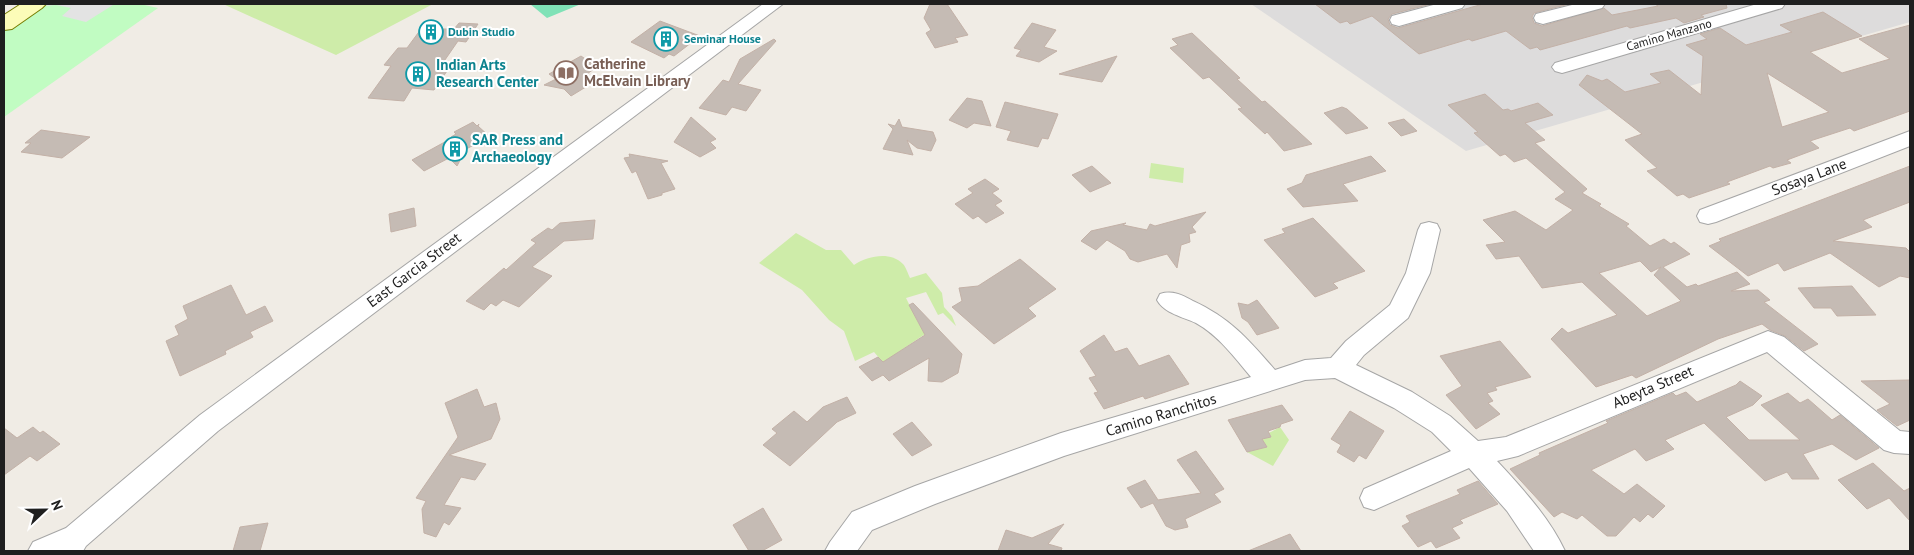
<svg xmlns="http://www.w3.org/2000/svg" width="1914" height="555" font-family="'PT Sans',sans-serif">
	<rect width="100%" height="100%" fill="#f0ece5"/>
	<path fill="#dddcdc" d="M1251 4H1910V22L1466 151Z"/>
	<path fill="#ceeca9" d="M223 4H433L336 55Z
		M1151 163 1184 168 1183 183 1149 178Z
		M796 233 826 250H841L854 265C868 256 890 251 903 264 906 267 908 274 910 278L926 273 942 293 944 307 952 316 956 326 943 313 938 315 926 292 906 298 919 324 934 328 897 353 887 367 874 352 855 361 844 331 829 320 802 290 759 263Z
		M1280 427 1289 440 1273 466 1247 452 1267 447 1262 439 1271 437 1269 433Z"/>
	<path fill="#c1fcc2" d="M46 4H140L158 8 4 117V31Z"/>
	<path fill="#80e2b7" d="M530 4H581L547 18Z"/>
	<path fill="#e3e3e3" d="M49 4H107L113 5 86 22 62 16 71 8 56 5 45 6Z"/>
	<path fill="#c5bbb4" stroke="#c3b1a7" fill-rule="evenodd" d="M930 4H947L968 35 955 38 958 42 935 48 926 33 931 30 924 18Z
		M1315 4H1431L1392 14 1388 19 1390 25 1398 28 1483 4H1569L1534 13 1532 17 1534 23 1542 26 1604 8 1612 15 1658 6 1655 4H1726L1727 8 1701 15 1704 17 1684 23 1676 18 1630 28 1627 26 1540 50 1537 47 1530 49 1506 31 1472 41 1469 39 1419 54 1372 16 1350 24 1347 21 1340 23Z
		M1823 12 1862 36 1810 52 1842 73 1890 59 1859 39 1910 25V111L1854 131 1850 128 1810 141 1819 148 1787 160 1791 163 1773 168 1770 166 1727 182 1730 184 1689 198 1683 194 1677 196 1647 171 1657 168 1625 140 1642 134 1579 85 1587 75 1602 81 1607 79 1625 92 1661 83 1650 74 1669 70 1701 95 1703 56 1686 45 1707 39 1700 34 1720 28 1746 45 1792 32 1780 25ZM1767 73 1829 112 1782 127Z
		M660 21 700 36 674 56 669 54 664 58 631 42Z
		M459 23 478 24 466 42 458 41 438 70 447 71 434 90 412 88 404 101 368 98 391 66 384 65 398 48H407L421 29H454Z
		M1032 23 1056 30 1044 47 1057 51 1039 62 1016 56 1021 50 1014 48Z
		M1192 33 1240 78 1237 79 1262 102 1265 101 1312 144 1284 151 1267 132 1265 134 1238 109 1242 108 1209 77 1203 79 1170 48 1178 45 1172 39Z
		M774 39 776 41 738 84 761 90 746 111 732 107 726 115 699 108 723 80 729 82 740 59Z
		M581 56 597 67 584 76 594 82 571 96 564 89 544 85 556 79 549 74Z
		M1117 56 1102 82 1059 74Z
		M1485 94 1503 110 1508 109 1511 111 1538 103 1553 115 1525 123 1545 140 1535 143 1587 189 1582 193 1601 204 1599 206 1629 224 1626 226 1650 246 1664 239 1671 244 1674 242 1690 254 1663 267 1687 287 1696 284 1698 286 1737 272 1750 284 1731 291 1758 290 1770 300 1764 302 1818 344 1804 351 1785 336 1770 330 1762 324 1718 339 1636 378 1632 375 1596 387 1551 339 1562 328 1568 333 1617 315 1582 282 1542 288 1519 256 1496 259 1486 245 1505 242 1483 220 1515 211 1546 230 1573 210 1555 199 1565 192 1526 158 1514 162 1505 154 1500 156 1474 133 1478 132 1448 105ZM1640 261 1651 272 1661 267 1654 275 1681 301 1647 316 1599 273Z
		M967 98 982 101 991 126 974 123 967 128 949 120Z
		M1005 102 1058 114 1048 139 1042 138 1038 147 1007 140 1011 131 996 127Z
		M1342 107 1347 109 1368 128 1346 134 1324 113Z
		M691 117 716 139 710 142 716 148 700 157 674 142Z
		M899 119 902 127 933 132 936 140 931 151 917 148 907 140 913 155 883 149 893 129 888 124 895 126Z
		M1404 119 1417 131 1401 136 1388 123Z
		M473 122 477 126 479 124 478 126 490 137 466 149 457 166 449 158 424 171 412 160 452 138 451 137 456 134 454 132Z
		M41 130 90 137 62 158 21 152 31 143H25Z
		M629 154 668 161 661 163 675 189 662 193V195L648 199 636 171 632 173 624 158 630 157Z
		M1371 156 1386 171 1343 184 1358 201 1303 207 1287 189 1302 183 1306 175Z
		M1092 166 1111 183 1090 192 1072 175Z
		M1910 166V202L1863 220 1872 227 1833 241 1906 248 1910 252V278L1900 276 1879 287 1830 253 1784 271 1778 263 1748 276 1709 246 1721 241 1719 239Z
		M985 179 999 189 992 193 1002 201 995 205 1004 213 986 223 978 216 973 219 955 204 973 193 968 189Z
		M414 208 416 226 391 232 389 214Z
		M1206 212 1192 227 1196 232 1189 234 1190 242 1181 245 1177 268 1167 254 1138 262 1130 259 1125 251 1107 240 1096 250 1081 241 1091 231 1126 223 1123 225 1147 230 1150 224 1155 226Z
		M1313 218 1365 271 1333 283 1338 288 1315 297 1264 240 1285 233 1282 229Z
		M595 220 593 239 564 241 532 267 552 276 519 307 503 300 496 306 491 303 484 310 466 301 504 268 506 270 536 243 531 240 548 228 552 230 560 223Z
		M1020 259 1056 289 1028 308 1036 316 994 344 952 307 962 301 959 288 978 286Z
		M231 285 246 315 265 306 273 321 250 332 253 337 225 351 226 354 180 376 166 341 179 335 175 326 188 319 183 306Z
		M1852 286 1876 315 1837 316 1831 308H1814L1798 288Z
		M1257 300 1279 328 1257 335 1248 322 1242 318 1238 303 1248 305Z
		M913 303 962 354 958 373 942 382 928 381 929 358 889 381 883 375 872 381 859 367 878 357 883 362 925 335 909 305Z
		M1104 335 1115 352 1127 348 1139 366 1169 355 1189 384 1145 399 1143 396 1104 409 1094 393 1098 392 1089 378 1096 376 1080 351Z
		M1500 341 1531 377 1495 387 1497 390 1487 393 1493 401 1488 403 1500 414 1476 429 1446 395 1462 386 1440 356Z
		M1910 380V420L1897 426 1877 410 1890 404 1861 381Z
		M1740 381 1762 396 1753 405 1726 417 1749 440H1800L1761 405 1788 393 1800 403 1808 399 1832 420 1840 415 1879 448 1856 460 1832 444 1803 454 1819 479H1792L1787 472 1765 481 1704 423 1665 440 1674 449 1646 461 1635 449 1591 470 1624 494 1637 484 1665 506 1653 518 1648 514 1640 522 1634 517 1616 536H1607L1582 515 1577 519 1562 512 1554 517 1510 469 1540 455 1539 453 1608 423 1606 421 1673 393 1676 396 1686 392 1697 402 1736 385Z
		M477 389 484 407 496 403 500 419 491 439 449 455 486 464 475 480 461 477 444 505 461 508 449 525 444 522 436 537 424 533 422 509 426 501 416 498 458 437 445 403Z
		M847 397 856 413 837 422 790 466 763 445 777 433 772 429 794 411 807 422 823 407Z
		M1282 405 1293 420 1281 424 1280 427 1268 431 1271 437 1262 439 1267 447 1247 452 1228 420Z
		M1350 411 1384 431 1366 459 1359 455 1354 462 1337 452 1341 445 1331 439Z
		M912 422 932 445 912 456 893 434Z
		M33 427 40 433 43 431 60 444 37 461 30 456 4 475V428L17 438Z
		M1196 451 1224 489 1214 494 1221 502 1185 519 1188 527 1175 530 1166 526 1153 503 1141 508 1127 488 1145 480 1158 500 1201 493 1177 460Z
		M1873 463 1904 491 1910 488V521L1889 498 1867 509 1838 480Z
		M1478 481 1498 504 1460 520 1463 523 1452 528 1460 538 1436 548 1431 541 1418 547 1402 526 1410 522 1406 516 1460 494 1457 490Z
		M763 508 782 540 762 551H749L733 525Z
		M268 523 260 551H233L240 527Z
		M1064 524 1048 544 1062 548 1061 551H998L1006 530 1032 538Z
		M1290 534 1301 551H1248Z"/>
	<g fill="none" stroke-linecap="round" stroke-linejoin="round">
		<g stroke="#a6a6a6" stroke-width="2">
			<path id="street" d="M763 4H783L218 431 86 546 83 551H28L33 542 66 528 200 415Z
				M1437 4H1465L1462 8 1399 26 1392 24 1390 20 1392 16Z
				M1576 4H1605L1602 8 1543 24 1536 22 1534 18 1536 14Z
				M1757 4H1785L1782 8 1569 71 1562 73 1555 71 1552 67 1555 63Z
				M1910 131V146L1716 222 1708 224 1700 222 1697 216 1700 210Z
				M1429 222 1437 224 1440 230 1430 273 1408 318 1364 355 1356 365 1412 392 1450 416 1478 441 1506 437 1768 331 1784 337 1900 431 1910 432V454L1894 453 1884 450 1767 352 1518 456 1497 461C1522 488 1549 517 1565 551H1534L1507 511 1469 468 1374 510 1364 507 1360 498 1364 489 1451 451 1432 432 1394 408 1335 378 1305 380 1064 456 935 504 872 530 857 551H825L830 542 852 512 915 486 1061 433 1251 377C1235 358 1218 335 1196 323 1183 317 1164 313 1157 300L1160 294C1173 290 1182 295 1193 301 1230 318 1248 339 1275 370L1305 360 1331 358 1346 341 1390 305 1406 273 1418 230 1421 224Z"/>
		</g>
		<g stroke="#767c00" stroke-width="2">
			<path id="secondary" d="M21 4H46L42 8 12 29 4 30V15Z"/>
		</g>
		<use href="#street" fill="#fff" fill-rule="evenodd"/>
		<use href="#secondary" fill="#fcfcb8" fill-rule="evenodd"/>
	</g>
	<defs>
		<g id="building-ring" transform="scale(1.25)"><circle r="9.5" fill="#fff" stroke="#0f9aa8" stroke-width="1.5"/><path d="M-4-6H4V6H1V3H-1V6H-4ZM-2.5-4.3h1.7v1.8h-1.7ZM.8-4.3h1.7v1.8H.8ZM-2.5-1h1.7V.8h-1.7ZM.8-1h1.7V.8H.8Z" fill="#0f9aa8"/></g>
		<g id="library-ring" transform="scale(1.25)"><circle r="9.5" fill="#fff" stroke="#8d6e63" stroke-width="1.5"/><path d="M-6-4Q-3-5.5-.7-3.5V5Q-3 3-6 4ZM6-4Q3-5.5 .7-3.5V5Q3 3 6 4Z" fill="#8d6e63"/></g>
	</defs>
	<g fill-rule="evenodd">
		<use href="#building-ring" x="431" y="32"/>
		<use href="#building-ring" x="666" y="39"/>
		<use href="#library-ring" x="566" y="73"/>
		<use href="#building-ring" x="418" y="74"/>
		<use href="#building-ring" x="455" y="149"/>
	</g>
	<g text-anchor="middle" stroke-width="4" stroke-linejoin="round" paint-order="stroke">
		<g font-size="12" font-weight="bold" fill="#0d838f" stroke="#fff" text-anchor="start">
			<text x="448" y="36">Dubin Studio</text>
			<text x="684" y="43">Seminar House</text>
		</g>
		<g font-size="12" fill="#1f1f1f" stroke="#fff">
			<text transform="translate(1669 35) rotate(-16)" y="4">Camino Manzano</text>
		</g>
		<g font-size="15" font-weight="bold" fill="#785e54" stroke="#fff" text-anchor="start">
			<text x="584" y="69">Catherine<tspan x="584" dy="17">McElvain Library</tspan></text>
		</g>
		<g font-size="15" font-weight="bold" fill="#0d838f" stroke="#fff" text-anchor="start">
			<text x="436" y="70">Indian Arts<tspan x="436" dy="17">Research Center</tspan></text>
			<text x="472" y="145">SAR Press and<tspan x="472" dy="17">Archaeology</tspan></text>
		</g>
		<g font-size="15" fill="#1f1f1f" stroke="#fff">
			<text transform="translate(1809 177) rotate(-21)" y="5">Sosaya Lane</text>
			<text transform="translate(414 270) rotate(-37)" y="5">East Garcia Street</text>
			<text transform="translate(1653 387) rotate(-23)" y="5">Abeyta Street</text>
			<text transform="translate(1161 415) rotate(-17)" y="5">Camino Ranchitos</text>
		</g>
	</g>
	<rect width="1914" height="555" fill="none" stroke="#1f1f1f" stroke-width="10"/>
	<g transform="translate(45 510) rotate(68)" stroke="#ffffff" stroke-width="4" paint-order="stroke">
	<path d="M0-4L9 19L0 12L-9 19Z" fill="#1f1f1f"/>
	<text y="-8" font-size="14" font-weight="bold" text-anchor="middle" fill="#1f1f1f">N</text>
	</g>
</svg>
